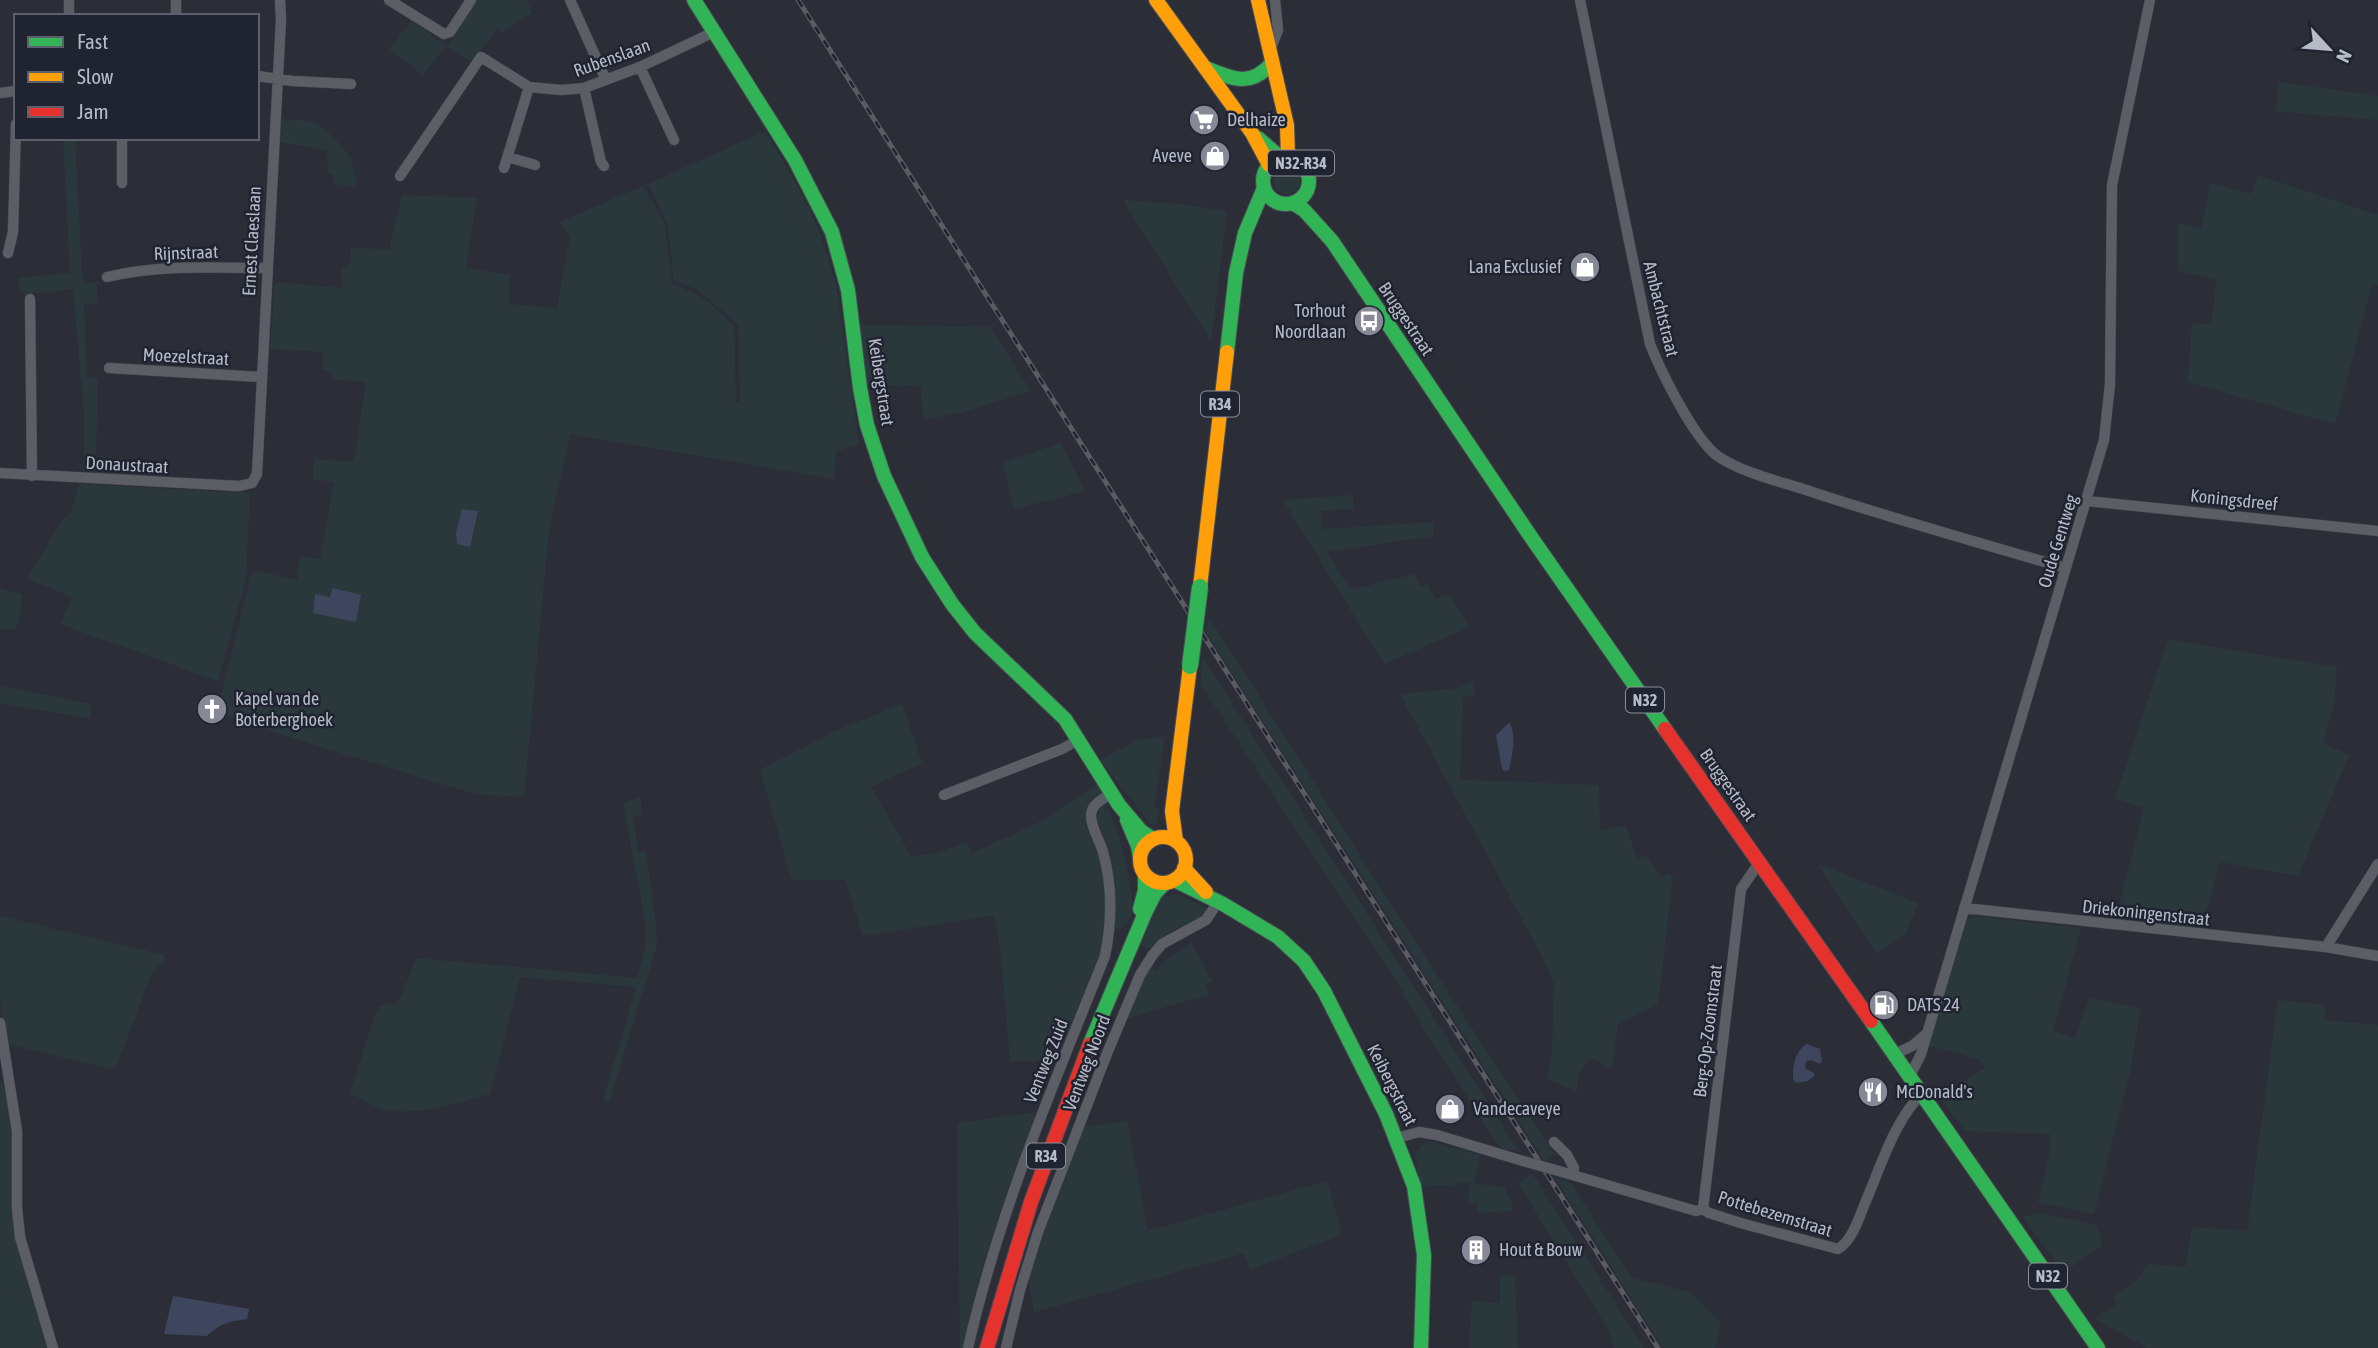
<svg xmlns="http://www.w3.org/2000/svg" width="2378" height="1348" font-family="'Asap Condensed',sans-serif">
	<rect width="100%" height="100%" fill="#2c2e37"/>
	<path fill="#2a383c" d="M476 0H527L532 13 502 33 497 29 472 62 446 46 423 75 389 49 411 21 447 46Z
		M2279 82 2378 96V120L2276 111Z
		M282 119 313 121 328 132 351 157 357 187 334 184V174L328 173 327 150 280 142Z
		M761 133H766L769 137 811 211 825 248 836 284 859 444 836 451 834 479 570 434 549 529 524 797 475 794 295 739 222 714 224 708 219 703 252 573 258 571 297 580 300 556 320 559 334 482 313 479 314 459 354 462 366 382 332 379 331 371 322 370 323 352 270 349 275 282 342 288 341 269 350 262 351 248 391 249 390 244 402 195 477 198 466 268 510 275 509 304 557 308 570 237 560 222 643 186 665 224 672 284C697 292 718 306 734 328L736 402H740L738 324 696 289 674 281 667 222 648 184Z
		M63 138H75L82 273 84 284 97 282V303L84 305 87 378H98L96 458H124L125 467H145V477L84 473V412L73 289 25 295 19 289 18 278 70 273Z
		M1274 181a13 13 0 1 1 26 0a13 13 0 1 1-26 0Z
		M2258 175 2378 215V285L2372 284 2335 424 2188 382 2192 323 2211 324 2217 279 2178 271V223L2201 229 2211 183 2252 194Z
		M1123 200 1180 204 1227 211 1211 341Z
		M860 325 990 327 1031 391 959 413 923 420 921 386 865 384Z
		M1061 443 1085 491 1014 509 1003 462Z
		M79 484 250 493 246 579 218 681 60 624 72 597 27 578 62 520 71 512Z
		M1353 495V509L1320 511 1323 529 1433 522 1434 536 1326 552 1351 590 1414 574 1420 587 1427 585 1435 599 1449 595 1470 627 1384 664 1283 500Z
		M0 588 22 595 21 611 15 630 1 629 0 637Z
		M1209 617 1397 914 1555 1155 1545 1162 1205 631Z
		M2168 639 2337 667 2334 704 2323 743 2349 755 2298 876 2220 862 2202 929 2115 921 2144 807 2115 799Z
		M1203 658 1519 1151 1501 1149 1431 1041 1392 974 1200 684Z
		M1474 681V696L1463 697 1460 780 1599 785 1600 831 1626 825 1637 859 1646 855 1662 878 1669 873 1673 877 1658 1004 1618 1024 1612 1070 1598 1061 1591 1059C1579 1067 1578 1077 1577 1091L1547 1079 1552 1052 1554 984 1543 958 1400 694 1459 688Z
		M0 686 91 704V719L0 703Z
		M902 704 922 763 871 787 911 856 934 854 966 842 972 853 1038 823 1099 784 1102 793 1092 800 1085 813C1088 832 1098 850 1103 869 1119 935 1083 1000 1059 1060L1010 1062 1001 956 994 915 863 936 845 880H792L760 770 837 730Z
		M1165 737 1154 807 1160 808 1156 824 1151 825 1100 760 1139 739Z
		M641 797V815L633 817 638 852 646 851 656 925 657 945 609 1103 603 1100 636 987 520 977 490 1094C456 1102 415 1119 380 1108 370 1104 360 1098 350 1093L376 1012 380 1006 396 1003 400 1000 416 958 637 978 645 949V920L623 803Z
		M1105 804C1116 819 1139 901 1131 917 1128 925 1122 927 1114 931L1115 882 1110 854 1097 819 1100 809Z
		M1818 864 1918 903 1906 933 1877 954Z
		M1179 895 1207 908C1203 922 1186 924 1173 930 1164 935 1157 942 1150 949L1136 943 1158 897Z
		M0 916 164 955 166 963 157 965 152 972 117 1065 112 1069 7 1044 0 999Z
		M1974 916 2081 928 2053 1031 2075 1039 2089 998 2141 1008 2130 1071 2094 1214 2038 1202 2050 1153V1134L1965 1131 1940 1098 1984 1068 1980 1059 1929 1046 1967 920Z
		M1191 942 1213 982 1206 984 1209 994 1125 1019 1149 967 1156 971 1168 958Z
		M2278 1000 2326 1005 2324 1020 2378 1025V1348H2148L2094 1319 2116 1304 2113 1297 2143 1275V1269L2150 1264 2185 1267 2192 1227 2247 1231Z
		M0 1082 5 1083 13 1135V1217L28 1285 48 1348H0Z
		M1037 1112C1007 1188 979 1267 963 1348H960L957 1123Z
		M1127 1121 1148 1231 1327 1181 1342 1234 1250 1270 1244 1253 1034 1312 1029 1284 1030 1271 1083 1127Z
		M1428 1141 1480 1155 1474 1183 1506 1188 1505 1193 1512 1201V1211L1478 1213V1204H1468L1470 1183 1458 1182 1457 1186 1420 1185 1415 1153 1420 1146Z
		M1532 1173 1644 1348H1614L1608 1329 1518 1183Z
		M1555 1178 1570 1182 1632 1278 1690 1292 1721 1322 1715 1348H1663Z
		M2040 1213 2097 1225 2102 1245 2063 1273 2023 1217Z
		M1500 1275 1515 1276 1518 1348H1469L1472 1301 1500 1303Z"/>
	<path fill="#3e465e" d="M462 509 478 511 470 547 457 544 456 533Z
		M333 588 361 595 356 622 313 613 315 594 330 597Z
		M1509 723C1517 732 1512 757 1509 770L1504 771 1502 769 1496 735Z
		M1806 1044 1820 1049 1822 1061 1820 1064 1811 1060 1806 1061 1805 1068 1814 1073V1076L1808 1081 1796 1083 1793 1079C1793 1065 1794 1054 1806 1044Z
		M173 1296 249 1309 247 1319C227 1322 223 1322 207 1336L164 1334Z"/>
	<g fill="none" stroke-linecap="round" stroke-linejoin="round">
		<g stroke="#484a50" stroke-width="11">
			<path id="street" d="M69 0V16
				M176 0V16
				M389 0 444 34 450 32 471 0
				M570 0 606 80
				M1580 0 1650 344C1661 372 1695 441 1719 457 1747 475 1784 482 1815 493 1898 520 1982 544 2066 568
				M1271 48 1278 30 1275 0
				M640 67 674 140
				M257 76 293 81 351 84
				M584 88 601 162 604 166
				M0 93 16 91
				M122 138V183
				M508 157 535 165
				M504 168 529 87
				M400 176 481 57 529 87 561 90 584 88 640 67 714 32
				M8 253 13 232 16 124
				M107 277C159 264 213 268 266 268
				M30 299 32 476
				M109 368 261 377
				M0 473 239 486 252 483 257 474 281 19 280 0
				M2087 501 2378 531
				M944 795 1062 749 1080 739
				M1964 908 2326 947 2378 864
				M2326 947 2378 956
				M0 1023 17 1131V1208L20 1237 53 1348
				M1895 1054 1912 1046 1925 1035
				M1910 1076 1921 1054 2104 440 2110 384 2112 185 2150 0
				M1397 1138 1419 1132 1437 1135 1523 1161
				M1554 1142 1567 1155 1574 1168 1572 1175
				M1552 1169 1696 1211 1703 1209 1709 1213 1744 1224 1838 1249C1852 1241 1859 1218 1865 1203 1880 1169 1895 1118 1923 1093
				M1703 1209 1741 889 1759 863
				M968 1348C999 1211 1053 1086 1105 956 1112 921 1113 887 1103 852 1100 841 1091 827 1091 816 1091 804 1104 798 1113 793
				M1006 1348 1020 1290 1038 1232 1108 1051 1140 975 1152 956 1162 944 1206 920 1218 902"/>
		</g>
		<g stroke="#4a4b54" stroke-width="16">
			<path id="fast" d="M694 0 795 160 832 232 848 290 860 388 867 425 884 476 922 557 952 604 975 633 1065 719 1119 805 1141 831 1153 839
				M1206 68C1233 79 1250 88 1272 63
				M1258 138 1281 158
				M1263 181a23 23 0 1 1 46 0a23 23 0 1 1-46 0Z
				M1293 203 1304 210 1332 241 1531 537 1665 729
				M1227 352 1236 273 1245 233 1264 188
				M1127 820 1138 846 1140 858
				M1174 880 1223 904 1278 937 1304 961 1324 991 1386 1114 1414 1186 1424 1255 1421 1348
				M1140 909 1145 890V875
				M1871 1021 2098 1348
				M1090 1044 1145 913 1155 893 1165 883"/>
		</g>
		<g stroke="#4a4b54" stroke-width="16">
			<path id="slow" d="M1156 0 1252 133 1269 165
				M1258 0 1287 125 1288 157
				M1200 587 1227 352
				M1140 860a23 23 0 1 1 46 0a23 23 0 1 1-46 0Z
				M1176 841 1172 811 1190 666
				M1184 868 1206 892"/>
		</g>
		<g stroke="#4a4b54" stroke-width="16">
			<path id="jam" d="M1665 729 1871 1021
				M987 1348 1031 1202 1090 1044"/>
		</g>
		<use href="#street" stroke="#5c5e65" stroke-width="10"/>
		<use href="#fast" stroke="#30b455" stroke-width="14"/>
		<use href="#slow" stroke="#ff9f0a" stroke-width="14"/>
		<use href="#jam" stroke="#e5322d" stroke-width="14"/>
		<g stroke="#5a5c62" stroke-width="5">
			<path id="rail" d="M798 0 1658 1348"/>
		</g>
		<use href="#rail" stroke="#202431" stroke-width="2.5" stroke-dasharray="8" stroke-linecap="butt"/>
		<g stroke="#484a50" stroke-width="11" stroke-linecap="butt">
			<path id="street-bridge" d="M1523 1161 1552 1169"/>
		</g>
		<g stroke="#4a4b54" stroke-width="18" stroke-linecap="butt">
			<path id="fast-bridge" d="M1190 666 1200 587"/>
		</g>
		<use href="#street-bridge" stroke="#5c5e65" stroke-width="10"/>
		<use href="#fast-bridge" stroke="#30b455" stroke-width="16"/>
	</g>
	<defs>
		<g id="supermarket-disc" transform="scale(1.575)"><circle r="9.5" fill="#868995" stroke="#202431"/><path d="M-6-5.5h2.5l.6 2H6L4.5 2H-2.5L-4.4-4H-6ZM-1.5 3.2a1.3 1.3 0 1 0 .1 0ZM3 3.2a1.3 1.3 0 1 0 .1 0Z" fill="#fff"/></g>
		<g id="shop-disc" transform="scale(1.575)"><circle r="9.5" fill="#868995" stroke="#202431"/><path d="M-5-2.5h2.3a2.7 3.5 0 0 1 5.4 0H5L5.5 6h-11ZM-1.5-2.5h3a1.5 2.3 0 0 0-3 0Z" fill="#fff"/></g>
		<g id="bus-disc" transform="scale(1.575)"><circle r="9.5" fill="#868995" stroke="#202431"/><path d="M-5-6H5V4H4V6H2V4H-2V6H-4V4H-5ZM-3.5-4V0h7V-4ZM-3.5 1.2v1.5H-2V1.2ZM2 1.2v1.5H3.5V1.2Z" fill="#fff"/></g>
		<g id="church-disc" transform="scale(1.575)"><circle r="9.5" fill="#868995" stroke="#202431"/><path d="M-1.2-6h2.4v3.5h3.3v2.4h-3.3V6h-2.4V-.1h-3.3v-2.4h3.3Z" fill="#fff"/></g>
		<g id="fuel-disc" transform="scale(1.575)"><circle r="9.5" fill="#868995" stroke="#202431"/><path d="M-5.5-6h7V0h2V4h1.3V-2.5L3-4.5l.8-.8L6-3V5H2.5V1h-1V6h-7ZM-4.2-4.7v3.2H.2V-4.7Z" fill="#fff"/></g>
		<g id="restaurant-disc" transform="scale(1.575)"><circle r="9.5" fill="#868995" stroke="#202431"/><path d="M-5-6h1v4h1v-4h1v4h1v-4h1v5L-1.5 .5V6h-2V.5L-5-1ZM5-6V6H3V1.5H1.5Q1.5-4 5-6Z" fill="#fff"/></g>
		<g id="building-disc" transform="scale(1.575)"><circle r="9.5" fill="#868995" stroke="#202431"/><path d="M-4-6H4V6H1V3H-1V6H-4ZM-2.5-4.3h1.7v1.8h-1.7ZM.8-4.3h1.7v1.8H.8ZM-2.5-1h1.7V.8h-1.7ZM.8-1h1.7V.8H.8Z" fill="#fff"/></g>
	</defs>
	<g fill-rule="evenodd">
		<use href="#supermarket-disc" x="1204" y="120"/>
		<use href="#shop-disc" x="1215" y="156"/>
		<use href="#shop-disc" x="1585" y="267"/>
		<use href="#bus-disc" x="1369" y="321"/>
		<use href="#church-disc" x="212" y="709"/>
		<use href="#fuel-disc" x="1884" y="1005"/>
		<use href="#restaurant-disc" x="1873" y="1092"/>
		<use href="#shop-disc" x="1450" y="1109"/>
		<use href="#building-disc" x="1476" y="1250"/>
	</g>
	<g text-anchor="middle" stroke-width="5" stroke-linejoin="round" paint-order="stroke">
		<g fill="#202431" stroke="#8a8d9a" stroke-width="2">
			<rect x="1268" y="150.5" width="66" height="25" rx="5"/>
			<rect x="1201" y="391.5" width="38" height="25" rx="5"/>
			<rect x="1626" y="687.5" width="38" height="25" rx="5"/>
			<rect x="1027" y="1143.5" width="38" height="25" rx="5"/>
			<rect x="2029" y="1263.5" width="38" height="25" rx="5"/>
		</g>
		<g font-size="16" font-weight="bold" fill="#b7bac7">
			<text x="1301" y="169">N32-R34</text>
			<text x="1220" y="410">R34</text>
			<text x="1645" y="706">N32</text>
			<text x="1046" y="1162">R34</text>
			<text x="2048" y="1282">N32</text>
		</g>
		<g font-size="18" fill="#b7bac7" stroke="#202431">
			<text transform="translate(612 58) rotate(-20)" y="6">Rubenslaan</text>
			<text transform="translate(252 241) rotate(-87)" y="6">Ernest Claeslaan</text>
			<text transform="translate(186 253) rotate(-2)" y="6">Rijnstraat</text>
			<text transform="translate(1661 309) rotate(76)" y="6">Ambachtstraat</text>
			<text transform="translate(1406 319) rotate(56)" y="6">Bruggestraat</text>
			<text transform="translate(186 357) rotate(3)" y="6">Moezelstraat</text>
			<text transform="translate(881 382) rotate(81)" y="6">Keibergstraat</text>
			<text transform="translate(127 465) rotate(3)" y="6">Donaustraat</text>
			<text transform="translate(2234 500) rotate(6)" y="6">Koningsdreef</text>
			<text transform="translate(2058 541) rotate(-73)" y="6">Oude Gentweg</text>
			<text transform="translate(1728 785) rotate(55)" y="6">Bruggestraat</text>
			<text transform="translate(2146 913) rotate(6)" y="6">Driekoningenstraat</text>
			<text transform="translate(1708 1031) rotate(-83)" y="6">Berg-Op-Zoomstraat</text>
			<text transform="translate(1046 1061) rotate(-68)" y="6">Ventweg Zuid</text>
			<text transform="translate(1087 1063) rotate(-69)" y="6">Ventweg Noord</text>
			<text transform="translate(1392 1085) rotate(63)" y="6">Keibergstraat</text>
			<text transform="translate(1775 1214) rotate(17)" y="6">Pottebezemstraat</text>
		</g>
		<g font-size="18" fill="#b7bac7" stroke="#202431" text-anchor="start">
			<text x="1227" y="126">Delhaize</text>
			<text x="1192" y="162" text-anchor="end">Aveve</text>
			<text x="1562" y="273" text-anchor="end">Lana Exclusief</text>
			<text x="1346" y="317" text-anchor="end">Torhout<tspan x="1346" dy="21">Noordlaan</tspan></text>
			<text x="235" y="705">Kapel van de<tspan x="235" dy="21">Boterberghoek</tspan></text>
			<text x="1907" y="1011">DATS 24</text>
			<text x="1896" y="1098">McDonald's</text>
			<text x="1473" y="1115">Vandecaveye</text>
			<text x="1499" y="1256">Hout &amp; Bouw</text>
		</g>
	</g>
	<rect x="14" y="14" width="245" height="126" fill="#202431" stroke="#5c606d" stroke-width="2"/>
	<rect x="28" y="37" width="35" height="10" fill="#30b455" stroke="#5c606d" stroke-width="2"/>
	<text x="77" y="49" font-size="21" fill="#b7bac7">Fast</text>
	<rect x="28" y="72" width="35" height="10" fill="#ff9f0a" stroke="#5c606d" stroke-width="2"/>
	<text x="77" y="84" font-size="21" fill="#b7bac7">Slow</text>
	<rect x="28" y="107" width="35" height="10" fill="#e5322d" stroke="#5c606d" stroke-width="2"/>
	<text x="77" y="119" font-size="21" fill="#b7bac7">Jam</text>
	<g transform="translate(2329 49) rotate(116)" stroke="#202431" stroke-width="5" paint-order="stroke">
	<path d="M0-5L12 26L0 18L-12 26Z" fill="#b7bac7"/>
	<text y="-10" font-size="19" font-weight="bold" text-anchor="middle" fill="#b7bac7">N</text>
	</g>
</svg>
